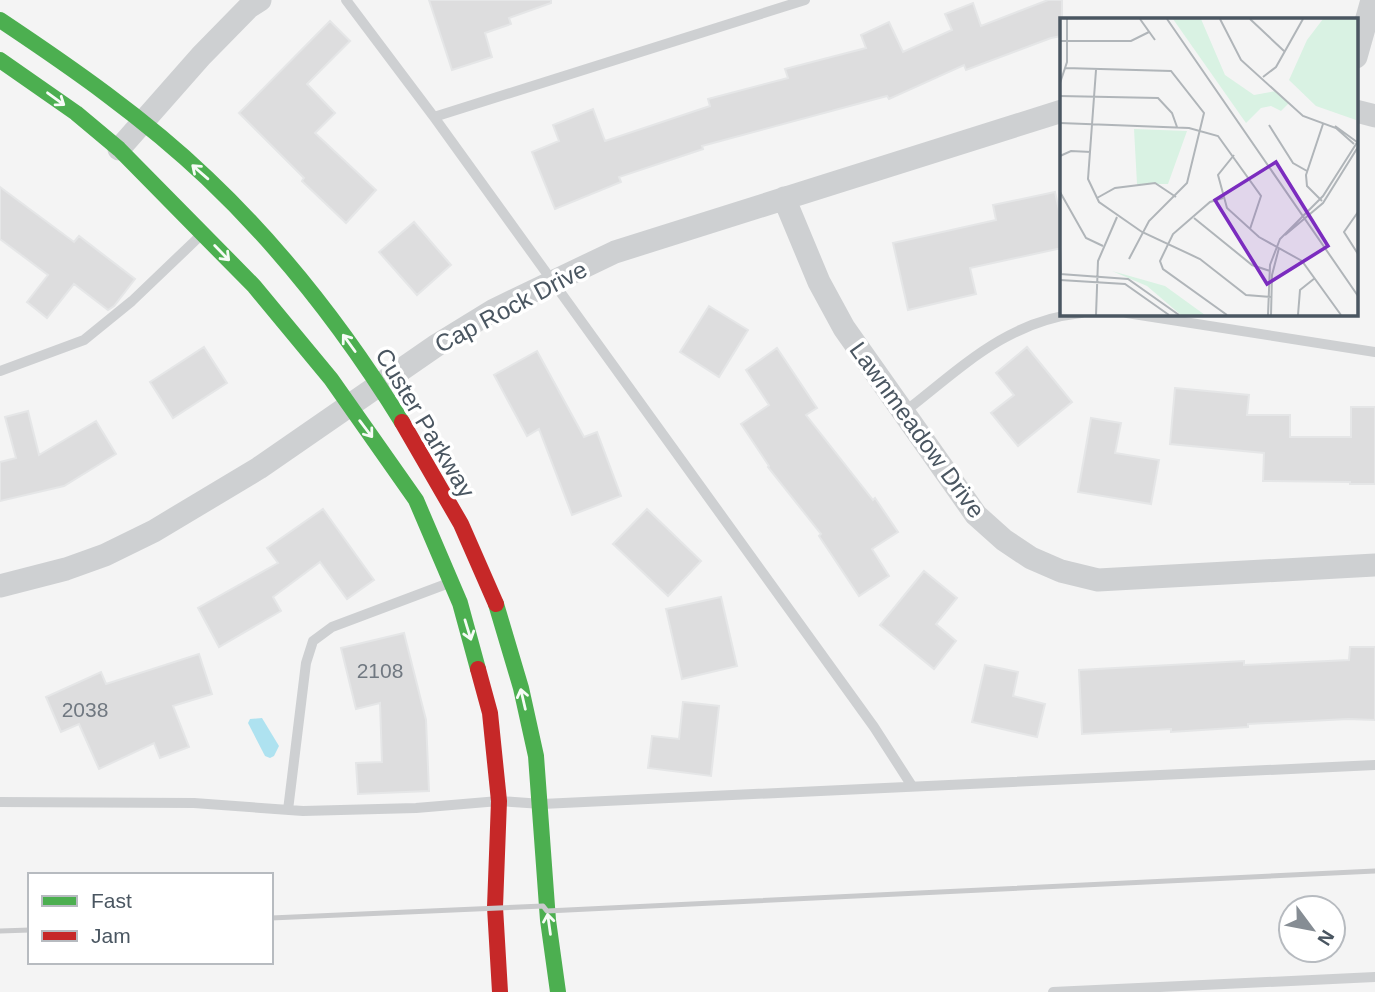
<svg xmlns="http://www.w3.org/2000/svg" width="1375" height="992" font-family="Helvetica,sans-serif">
	<rect width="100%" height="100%" fill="#f4f4f4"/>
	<path fill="#aee2f0" d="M262 718 279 746 274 756 270 758 265 756 248 723 250 719Z"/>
	<path fill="#ddddde" stroke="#e5e6e7" stroke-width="2" d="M429 0H551V3L509 18 511 24 485 33 492 57 452 70Z
		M1048 0H1062V36L1051 38 966 70 964 65 889 99 887 96 702 146 703 149 619 177 621 182 555 209 532 152 559 141 553 125 593 109 605 141 710 106 708 99 788 78 785 69 866 48 861 35 889 22 903 52 952 30 945 14 973 3 981 26Z
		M330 21 350 41 307 84 335 113 315 133 376 190 346 223 302 181 304 178 239 113Z
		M0 187 74 242 79 236 135 279 114 306 108 310 74 284 47 318 27 302 48 275 0 239Z
		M1055 192 1062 224V248L970 268 976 294 908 310 893 243 996 220 993 205Z
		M414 222 451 265 417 295 379 252Z
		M709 306 748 330 719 377 680 352Z
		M204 347 227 383 173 418 150 382Z
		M1027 347 1072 402 1018 446 991 413 1014 395 996 373Z
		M777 348 817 408 806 415 873 500 875 498 898 532 872 549 889 576 859 596 819 536 821 534 768 467 769 466 741 424 769 405 746 370Z
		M537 351 584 437 597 432 621 496 572 515 539 429 527 436 494 375Z
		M1175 388 1249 395 1247 415H1290V437H1351V407H1375V484H1350V482L1263 481 1264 453 1170 444Z
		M28 411 39 455 96 421 116 454 64 486 0 501V462L16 458 5 417Z
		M1091 418 1121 423 1115 453 1159 460 1151 504 1078 492Z
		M323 509 374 580 347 599 320 562 273 597 281 611 219 647 198 608 278 563 267 548Z
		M647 509 701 561 668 596 613 544Z
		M924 571 957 598 936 624 956 641 934 669 880 625Z
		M721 597 737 666 682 679 666 609Z
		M404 633 426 720 429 791 358 794 356 763 382 762 380 703 356 709 341 648Z
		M1350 647H1375V720L1348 719 1248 724V727L1171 732V729L1082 734 1079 670 1244 661V665L1349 660Z
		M199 654 212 694 173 706 189 747 160 758 154 743 99 769 79 724 61 732 46 697 101 672 106 684Z
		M985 665 1018 672 1013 696 1045 704 1037 737 972 722Z
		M683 702 719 706 711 776 648 768 652 736 679 739Z"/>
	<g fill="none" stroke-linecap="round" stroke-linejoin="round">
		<path stroke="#ced0d2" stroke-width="10" d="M346 0 434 117 874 727 912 786
			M434 117 805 0
			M1127 313 1375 352
			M0 371 84 340 132 301 200 236
			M903 413C960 369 1006 321 1081 313
			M0 802 194 803 303 811 416 808 499 801 542 804 1375 765
			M288 810 306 663 313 641 332 627 449 583
			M1053 992 1375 977"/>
		<path stroke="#ced0d2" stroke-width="23" d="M1356 57 1372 0
			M1356 111 1375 116
			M119 149 201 56 249 7 260 0
			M784 198 819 282 844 328 976 515 1004 540 1031 558 1061 571 1098 580 1375 565
			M0 586 66 569 105 555 154 531 259 468 437 345 494 310 615 252 1062 111"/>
		<path stroke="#4caf50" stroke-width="16" d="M0 20C72 68 144 118 207 178 283 250 347 333 402 422
			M0 60 76 113 119 149 254 286 331 379 416 500 460 603 478 669
			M496 604 521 688 536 756 548 920 558 992"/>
		<path stroke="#c62828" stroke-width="16" d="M402 422 461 524 496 604
			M478 669 490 713 499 801 495 907 500 992"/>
		<path stroke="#c9cacc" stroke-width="5" d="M271 918 543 906 547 911 1375 871
			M0 931 30 930"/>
	</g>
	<defs><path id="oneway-shaft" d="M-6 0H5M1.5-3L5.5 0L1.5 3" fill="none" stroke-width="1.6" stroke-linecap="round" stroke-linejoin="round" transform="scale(1.75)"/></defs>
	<g stroke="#f6fbf6">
		<use href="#oneway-shaft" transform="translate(56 99) rotate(36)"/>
		<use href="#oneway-shaft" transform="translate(200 172) rotate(-139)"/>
		<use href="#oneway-shaft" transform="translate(222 253) rotate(46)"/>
		<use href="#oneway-shaft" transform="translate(349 343) rotate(-126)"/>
		<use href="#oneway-shaft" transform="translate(366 429) rotate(53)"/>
		<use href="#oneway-shaft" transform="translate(468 630) rotate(73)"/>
		<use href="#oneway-shaft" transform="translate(523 699) rotate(-103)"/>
		<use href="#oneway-shaft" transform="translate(549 924) rotate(-98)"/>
	</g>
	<g text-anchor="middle" stroke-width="7" stroke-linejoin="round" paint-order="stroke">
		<g font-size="21" fill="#707881">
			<text x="380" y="678">2108</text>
			<text x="85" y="717">2038</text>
		</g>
		<g font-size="24" fill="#4a5661" stroke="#fff">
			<text transform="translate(511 307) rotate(-28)" y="8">Cap Rock Drive</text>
			<text transform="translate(425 423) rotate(59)" y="8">Custer Parkway</text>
			<text transform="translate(917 430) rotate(54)" y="8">Lawnmeadow Drive</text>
		</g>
	</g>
	<g transform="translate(1060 18)">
		<rect width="298" height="298" fill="#f4f4f4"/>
		<path d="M113 1H141L165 57 194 77 216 73 229 85 221 93 211 88 201 90 186 105ZM263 1H297L296 102 256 88 229 62 247 22ZM74 111 127 113 108 166H77ZM52 253 105 268 145 297H121L87 268Z" fill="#d9f2e3"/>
		<path fill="none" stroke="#b0b5b9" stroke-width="2" d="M80 1 95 22M107 1 298 278M160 1 181 42 243 98 276 110 294 126M190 1 224 33M0 23H71L89 14M5 50 111 53 144 95 127 165 89 203 69 241M36 52 28 161 39 184 82 214 140 241 186 277 211 279M203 59 216 49 243 1M0 65 7 44V1M0 78 98 80 112 95 117 109M0 105 129 110 158 118 201 178 190 211M209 107 233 145 247 153M275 108 297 124M174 137 158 157 167 190 199 219 242 243 281 297M0 138 11 133 31 134M0 174 26 220 43 228M37 180 55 170 95 165 116 179M163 180 150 184 113 216 100 243 103 251 167 297M262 183 247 168 246 157 263 106M298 194 284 214 298 236M134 200 192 247 210 253M225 217 263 185 298 129M0 230 1 256M0 256 68 261 119 297M0 262 65 266 109 297M36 297 38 243 57 199M208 297 210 247 220 221 263 178 298 123M211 297 212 257 219 230M238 297 240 272 255 260"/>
		<path fill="#7b2cbf" fill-opacity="0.15" stroke="#7b2cbf" stroke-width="3.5" d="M216 144 268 228 207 266 155 182Z"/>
		<rect width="298" height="298" fill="none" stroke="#4a5661" stroke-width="3.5"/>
	</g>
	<rect x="28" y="873" width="245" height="91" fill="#ffffff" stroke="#b7bbc0" stroke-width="2"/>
	<rect x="42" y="896" width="35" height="10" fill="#4caf50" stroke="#b7bbc0" stroke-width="2"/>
	<text x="91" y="908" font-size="21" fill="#4a5661">Fast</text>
	<rect x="42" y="931" width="35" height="10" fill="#c62828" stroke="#b7bbc0" stroke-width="2"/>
	<text x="91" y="943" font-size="21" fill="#4a5661">Jam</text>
	<g transform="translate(1312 929) rotate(122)"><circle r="33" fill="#ffffff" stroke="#b7bbc0" stroke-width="2"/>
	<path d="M0-5L12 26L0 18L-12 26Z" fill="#868d94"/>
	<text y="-10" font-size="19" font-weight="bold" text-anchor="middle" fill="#4a5661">N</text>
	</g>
</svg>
